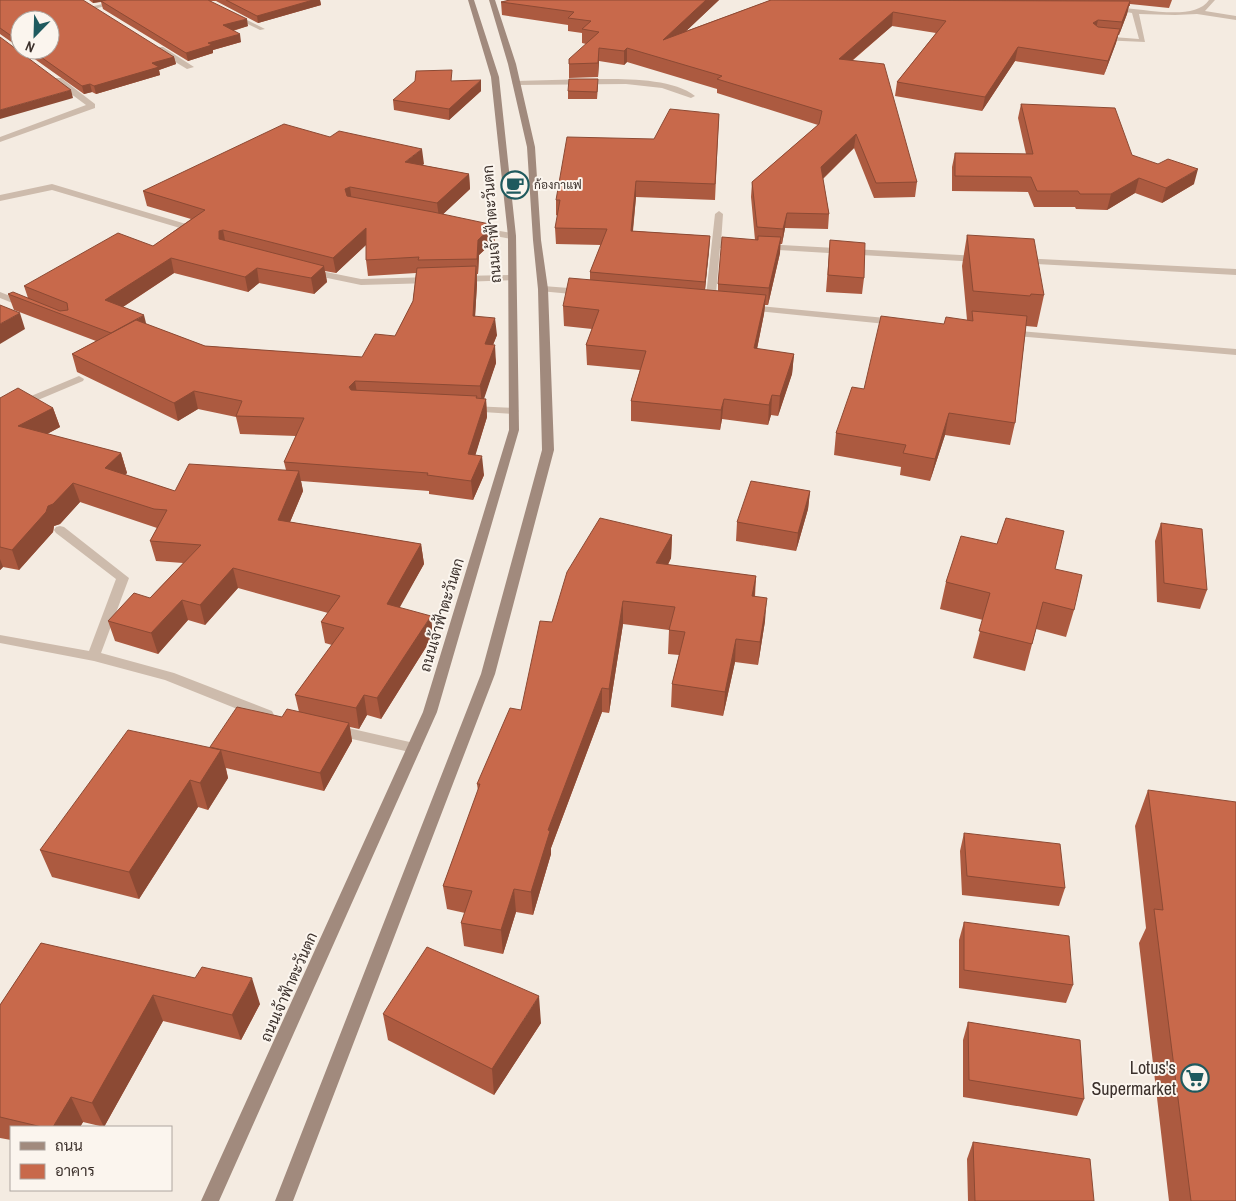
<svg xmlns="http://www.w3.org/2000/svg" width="1236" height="1201" font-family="'Archivo Narrow',Sarabun,sans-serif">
	<rect width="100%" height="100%" fill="#f4ebe1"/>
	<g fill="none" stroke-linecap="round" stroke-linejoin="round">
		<path fill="#cdbbac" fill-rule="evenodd" d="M119 0H132L93 9 90 7Z
			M1209 0H1215L1205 11 1236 16V20L1197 14 1175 15 1139 14 1145 42 1100 40 1097 38 1100 36 1139 39 1132 13 1109 9 1110 8C1134 5 1193 24 1209 0Z
			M231 14H235L265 29 260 30 231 16Z
			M157 47H163L194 67 187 69 157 51Z
			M55 78H61L95 104V108L0 142V137L86 105 55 82Z
			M589 79C618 79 672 77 695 96L691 98 662 88 626 84 516 85 512 83 516 81Z
			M52 184 186 224 187 226 183 229 180 228 52 190 0 201V195Z
			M719 211 723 214 721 243H739L744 246 739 249 720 248 715 305 710 308 705 305 715 214Z
			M477 227 512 233 516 236 512 239 474 232 473 230Z
			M764 244 978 256 983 259 978 262 761 249V245Z
			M1021 258 1236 269V275L1018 263V259Z
			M311 269 361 279 432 277 437 280 432 283 361 285 308 274V270Z
			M512 275 515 276V280L460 282 455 279 460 276Z
			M543 286 582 289 587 292 582 295 540 291 538 289Z
			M0 292 28 303 30 305 25 308 0 298Z
			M749 305 896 319 901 322 896 325 746 310V306Z
			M1008 330 1236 349V355L1005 335 1003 333Z
			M79 376 84 379 83 381 0 416V409Z
			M471 406 514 408 519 411 514 414 467 411 466 409 467 407Z
			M60 526 64 527 129 578 101 653 174 673 272 711 274 715 272 719H262L165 680 94 661 0 643V635L89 651 116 579 56 533 54 530 56 527Z
			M335 725 414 743 419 744 421 748 419 752 414 753 330 734 328 730 330 726Z"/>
		<path fill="#a18a7d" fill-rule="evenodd" d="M468 0H474L499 77 516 236 519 430 437 712 219 1201H201L423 712 509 430 508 236 491 77Z
			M489 0H495L516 64 535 147 541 240 548 289 554 450 495 674 293 1201H275L481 674 542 450 538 289 533 240 527 147 508 64Z"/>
	</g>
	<path fill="#ac5a40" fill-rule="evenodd" d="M0 0 174 57 176 64 159 70 160 75 96 94 92 92 84 94 22 50H50L20 20V48L0 34Z
		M89 0H320L321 5 258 23 216 1H210L248 26 233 31 241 42 213 50V53L188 61 103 9 101 2 93 3Z
		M510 0H719L686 31 771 0H1172L1169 8 1130 4V6H1129L1127 14 1119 35H1118L1116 43 1104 75 1015 61 982 111 895 96 897 82 936 33 892 26 852 61 917 182 915 197 874 198 854 148 823 179 829 214 828 229 785 228 782 244H780V253L768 305H765L764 314 757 349 794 354 792 374 778 416 771 415 768 425 722 419 720 430 631 421V401L640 370 587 365 586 345 592 329 564 326 563 306 590 280V272L601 245 556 244 555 228 558 216 556 215V200L654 139 719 114 715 200 636 197 633 231 710 236 705 290 718 291V284L755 240 751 197 752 182 818 125 717 93V89L627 62 624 65 599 61 598 77 569 78V64L586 44 582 43V33L568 31V25L502 15 501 2Z
		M452 81 481 91 449 120 394 110 393 100Z
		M598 86 597 99H568V91Z
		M1021 104 1132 155 1194 184 1162 203 1135 193 1107 210 1076 209 1075 207H1034L1028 192 952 191V167L955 153 1026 154 1018 118Z
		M424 164 422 165 469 174 470 189 443 214 495 240 479 255 478 274H477V284L475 316 497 335 493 345 496 363 483 399H486L487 417 475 455 484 475 473 500 429 494V491L301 481 303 491 290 522 421 544 424 564 399 607 433 636 381 719 367 715 359 729 350 727 352 741 324 791 226 768 228 778 208 810 198 807 139 899 52 877 40 850 211 748 210 747 282 717 299 712 295 695 332 645 325 643 321 622 328 613 238 588 205 625 188 620 158 654 115 641 108 621 150 598 183 563 156 561 150 541 157 528 80 502 60 524 54 526 53 532 19 570 3 567 0 570V398L53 408 60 427 47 434 121 453 127 473 125 475 175 491 286 470 284 462 296 436 240 434 236 417 198 409 178 421 77 372 72 354 96 341 14 310 8 294 28 298 24 286 153 246 191 219 147 206 143 191ZM366 245V260L368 276 416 273 413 301 395 336 362 357 205 346 146 324 123 307 174 273 248 292 259 283 314 294 327 282 325 271 336 273Z
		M967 235 1044 295 1037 327 1026 326 1015 423 1010 445 945 435 930 481 900 475 901 467 834 455 836 433 864 389 944 324 967 320 962 266Z
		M830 240 864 278 862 294 826 292Z
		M810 491 808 509 796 551 736 541 737 522Z
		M1161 523 1207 590 1200 609 1157 602 1155 541Z
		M672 535 671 558 668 565 756 576 755 597 765 621 758 665 735 662 723 716 671 707 672 684 679 655 668 654 669 630 623 624 609 713 602 712 551 848V854L533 915 516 912 503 954 464 946 461 923 465 913 447 909 443 886 478 791 477 784 521 710 552 622Z
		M1055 569 1074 610 1066 637 1036 629 1025 671 973 658 983 620 940 609 946 582Z
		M1148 790 1236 1201H1169L1139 943 1146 928 1135 826Z
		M964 833 1065 888 1059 906 962 895 960 851Z
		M964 922 1073 985 1066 1003 959 988V940Z
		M41 943 260 1004 241 1040 163 1021 104 1127 83 1122 80 1127H11V1140L0 1138V1005Z
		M383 1014 541 1023 494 1095 388 1040Z
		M968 1022 1084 1099 1077 1116 963 1097V1040Z
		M973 1142 1094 1201H968L967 1159Z"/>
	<path fill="#8c4a34" d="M93 0H109L93 3Z
		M313 0H320L321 5 258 23 257 16Z
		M706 0H719L663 53V40Z
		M1130 1 1127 14 1119 35 1122 22Z
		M893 12 892 26 837 73 839 59Z
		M247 19 248 26 224 33 223 25Z
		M1098 20 1095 33 1093 23Z
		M1120 29 1116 43 1104 75 1108 61Z
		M240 34 241 42 213 50V53L188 61 186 53 208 43Z
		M1018 47 1015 61 982 111 985 97Z
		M599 48V61L598 77V63Z
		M627 48V62L624 65V51Z
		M174 57 176 64 159 70 160 75 96 94 94 86 152 63Z
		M481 80V91L449 120V109Z
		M90 84 92 92 84 94 82 86Z
		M71 90 73 98 0 119V110Z
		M856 134 854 148 819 182 821 167Z
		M422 149 424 164 407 176 405 162Z
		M1198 169 1194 184 1162 203 1166 188Z
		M469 174 470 189 439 218 437 203Z
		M1139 178 1135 193 1107 210 1111 194Z
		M636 181V197L631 247V231Z
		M350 187 352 202 347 204 345 189Z
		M787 213 785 228 782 244 783 229Z
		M494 225 495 240 479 255 478 274 477 259 478 240Z
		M366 228 368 243 336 273 333 258Z
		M223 230 226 245 219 239V231Z
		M710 236 709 252 704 299 705 282Z
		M781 237 780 253 768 305 769 288Z
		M171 258 174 273 109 316 105 300Z
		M324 266 327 282 314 294 311 278Z
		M476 266 477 284 474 334 473 316Z
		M257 268 259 283 248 292 245 277Z
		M766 295 764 314 753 368 754 348Z
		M20 313 25 329 0 344V324Z
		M144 315 148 331 113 334Z
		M495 318 497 335 486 362 485 344Z
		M495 345 496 363 482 405 480 386Z
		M794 354 792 374 778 416 780 396Z
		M355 381 358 399 349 387Z
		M194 391 198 409 178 421 174 403Z
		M772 395 771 415 768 425 769 405Z
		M486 399 487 417 470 473 468 454Z
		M724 399 722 419 720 430 721 410Z
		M53 408 60 427 25 446 18 426Z
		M949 413 945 435 930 481 935 459Z
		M121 453 127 473 111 488 105 468Z
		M482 456 484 475 473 500 471 481Z
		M299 471 303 491 282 541 278 520Z
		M73 483 80 502 60 524 54 526 53 532 19 570 12 550 48 506Z
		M810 491 808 509 796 551 798 533Z
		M672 535 671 558 656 587V563Z
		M421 544 424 564 390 625 387 604Z
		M0 559 3 567 0 570Z
		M233 568 238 588 205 625 200 605Z
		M756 576 754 599 752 596Z
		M767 598 765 621 758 665 760 642Z
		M182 600 188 620 158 654 151 633Z
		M623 601V624L609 713V689Z
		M431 616 433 636 381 719 377 698Z
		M736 639 735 662 723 716 725 692Z
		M602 688V712L551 848V854L533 915 531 892 548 830Z
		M364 695 367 715 359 729 356 708Z
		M349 723 352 741 324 791 320 773Z
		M221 750 228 778 208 810 200 783Z
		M190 780 198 807 139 899 129 872Z
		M514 889 516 912 503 954 501 930Z
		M252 978 260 1004 241 1040 232 1015Z
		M153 995 163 1021 104 1127 92 1103Z
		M539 996 541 1023 494 1095 492 1069Z
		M71 1097 83 1122 80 1127H53Z"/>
	<path fill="#c8694b" stroke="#8c4a34" d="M0 0H83L174 57 152 63 159 67 94 86 90 84 82 86 31 50H50V20H20V42L0 28Z
		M107 0H208L247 19 223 25 240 34 208 43 212 45 186 53 101 1Z
		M226 0H313L257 16Z
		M510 0H706L663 40 771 0 1130 1 1122 22 1098 20 1093 23 1098 27 1120 29 1108 61 1018 47 985 97 897 82 946 21 893 12 839 59 884 64 917 182 876 183 856 134 821 167 829 214 787 213 783 229 757 227 752 182 819 124 822 111 717 79 722 76 627 48 624 51 599 48 598 63 569 64V59L599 32 582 29 591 21 568 18 574 12 501 2Z
		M0 37 71 90 0 110Z
		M452 70 451 81 481 80 449 109 393 100 415 81 416 71Z
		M569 79H598L597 92 568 91Z
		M1021 104 1115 108 1132 155 1158 164 1168 159 1198 169 1166 188 1139 178 1111 194H1080L1078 191H1037L1031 177 955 176V153L1033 154Z
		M670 109 719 114 715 184 636 181 631 231 710 236 705 282 590 272 607 229 555 228 560 200H556L567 137 654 139Z
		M284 124 330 137 339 131 422 149 405 162 469 174 437 203 350 187 345 189 347 196 433 212 494 225 478 240 477 259 418 260 419 257 366 260V228L333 258 223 230 219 231V239L324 266 311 278 257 268 245 277 171 258 105 300 144 315 111 333 8 294 13 292 60 311 68 310 67 303 24 286 118 233 153 246 205 210 143 191Z
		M967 235 1034 239 1044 295 1031 294 1030 296 973 291Z
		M758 236 781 237 769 288 718 284 722 237 758 240Z
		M830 240 865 243 864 278 828 275Z
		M476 266 473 316 495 318 485 344 495 345 480 386 355 381 349 387 351 390 477 396 476 398 486 399 468 454 482 456 471 481 427 475 428 473 284 462 304 418 236 416 242 401 194 391 174 403 72 354 136 320 205 346 362 357 375 334 395 336 413 301 417 268Z
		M569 278 766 295 754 348 794 354 780 396 772 395 769 405 724 399 721 410 631 401 646 351 586 345 599 310 563 306Z
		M0 305 20 313 0 324Z
		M972 311 1027 316 1015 423 949 413 935 459 903 453 906 445 836 433 852 387 864 389 881 316 944 324 946 317 973 321Z
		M18 388 53 408 18 426 121 453 105 468 175 491 189 464 299 471 278 520 421 544 387 604 431 616 377 698 364 695 356 708 295 695 344 628 321 622 340 596 233 568 200 605 182 600 151 633 108 621 134 593 150 598 201 545 150 541 167 510 154 509 73 483 53 504 48 506 46 512 12 550 0 547V398Z
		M751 481 810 491 798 533 737 522Z
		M600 518 672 535 656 563 756 576 752 596 767 598 760 642 736 639 725 692 672 684 685 632 669 630 675 607 623 601 609 689 602 688 548 830 550 831 531 892 514 889 501 930 461 923 472 891 443 886 480 784H477L510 708 521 710 540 621 552 622 567 572Z
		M1006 518 1064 531 1055 569 1082 575 1074 610 1043 602 1032 644 979 631 990 593 946 582 961 536 997 544Z
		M1161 523 1202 529 1207 590 1164 583Z
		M237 707 282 717 287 709 349 723 320 773 210 747Z
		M128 730 221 750 200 783 190 780 129 872 40 850Z
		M1148 790 1236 802V1201H1191L1154 909 1163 910Z
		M964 833 1060 844 1065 888 967 876Z
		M964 922 1069 936 1073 985 964 970Z
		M41 943 195 978 202 967 252 978 232 1015 153 995 92 1103 71 1097 53 1127H42L0 1117V1005Z
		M427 947 539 996 492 1069 383 1014Z
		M968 1022 1080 1040 1084 1099 969 1080Z
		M973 1142 1090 1159 1094 1201H975Z"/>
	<defs>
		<g id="cafe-ring" transform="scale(1.4375)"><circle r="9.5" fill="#fbf5ee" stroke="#1f5a5e" stroke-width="1.5"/><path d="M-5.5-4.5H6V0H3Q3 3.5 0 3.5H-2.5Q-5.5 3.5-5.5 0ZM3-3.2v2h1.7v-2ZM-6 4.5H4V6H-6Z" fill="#1f5a5e"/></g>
		<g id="supermarket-ring" transform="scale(1.4375)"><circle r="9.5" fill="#fbf5ee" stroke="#1f5a5e" stroke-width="1.5"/><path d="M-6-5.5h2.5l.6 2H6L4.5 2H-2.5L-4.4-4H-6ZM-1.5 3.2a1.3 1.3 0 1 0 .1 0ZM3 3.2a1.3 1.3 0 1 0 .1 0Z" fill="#1f5a5e"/></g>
	</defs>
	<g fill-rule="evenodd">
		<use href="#cafe-ring" x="515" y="185"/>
		<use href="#supermarket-ring" x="1195" y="1078"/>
	</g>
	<g text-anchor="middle" stroke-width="4" stroke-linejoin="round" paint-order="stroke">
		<g font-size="12" fill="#3b302b" stroke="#fbf5ee" text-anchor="start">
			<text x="534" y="189">ก้องกาแฟ</text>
		</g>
		<g font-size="15" fill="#3b302b" stroke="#fbf5ee">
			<text transform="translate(492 224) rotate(-94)" y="5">ถนนเจ้าฟ้าตะวันตก</text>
			<text transform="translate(442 615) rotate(-73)" y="5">ถนนเจ้าฟ้าตะวันตก</text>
			<text transform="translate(289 987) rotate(-66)" y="5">ถนนเจ้าฟ้าตะวันตก</text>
		</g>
		<g font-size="18" fill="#3b302b" stroke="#fbf5ee" text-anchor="end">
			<text x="1176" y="1074">Lotus's<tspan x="1176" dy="21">Supermarket</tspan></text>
		</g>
	</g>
	<rect x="10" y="1126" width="162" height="65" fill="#fbf5ee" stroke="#aea6a0"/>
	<rect x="20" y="1142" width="25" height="8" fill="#a18a7d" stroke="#aea6a0"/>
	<text x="55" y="1151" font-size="15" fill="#3b302b">ถนน</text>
	<rect x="20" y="1164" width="25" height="15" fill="#c8694b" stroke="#aea6a0"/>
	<text x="55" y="1176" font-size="15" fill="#3b302b">อาคาร</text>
	<g transform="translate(35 35) rotate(203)"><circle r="24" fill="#fbf5ee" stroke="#aea6a0"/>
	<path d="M0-4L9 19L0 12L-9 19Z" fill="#1f5a5e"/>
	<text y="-8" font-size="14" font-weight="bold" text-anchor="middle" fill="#3b302b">N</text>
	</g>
</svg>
